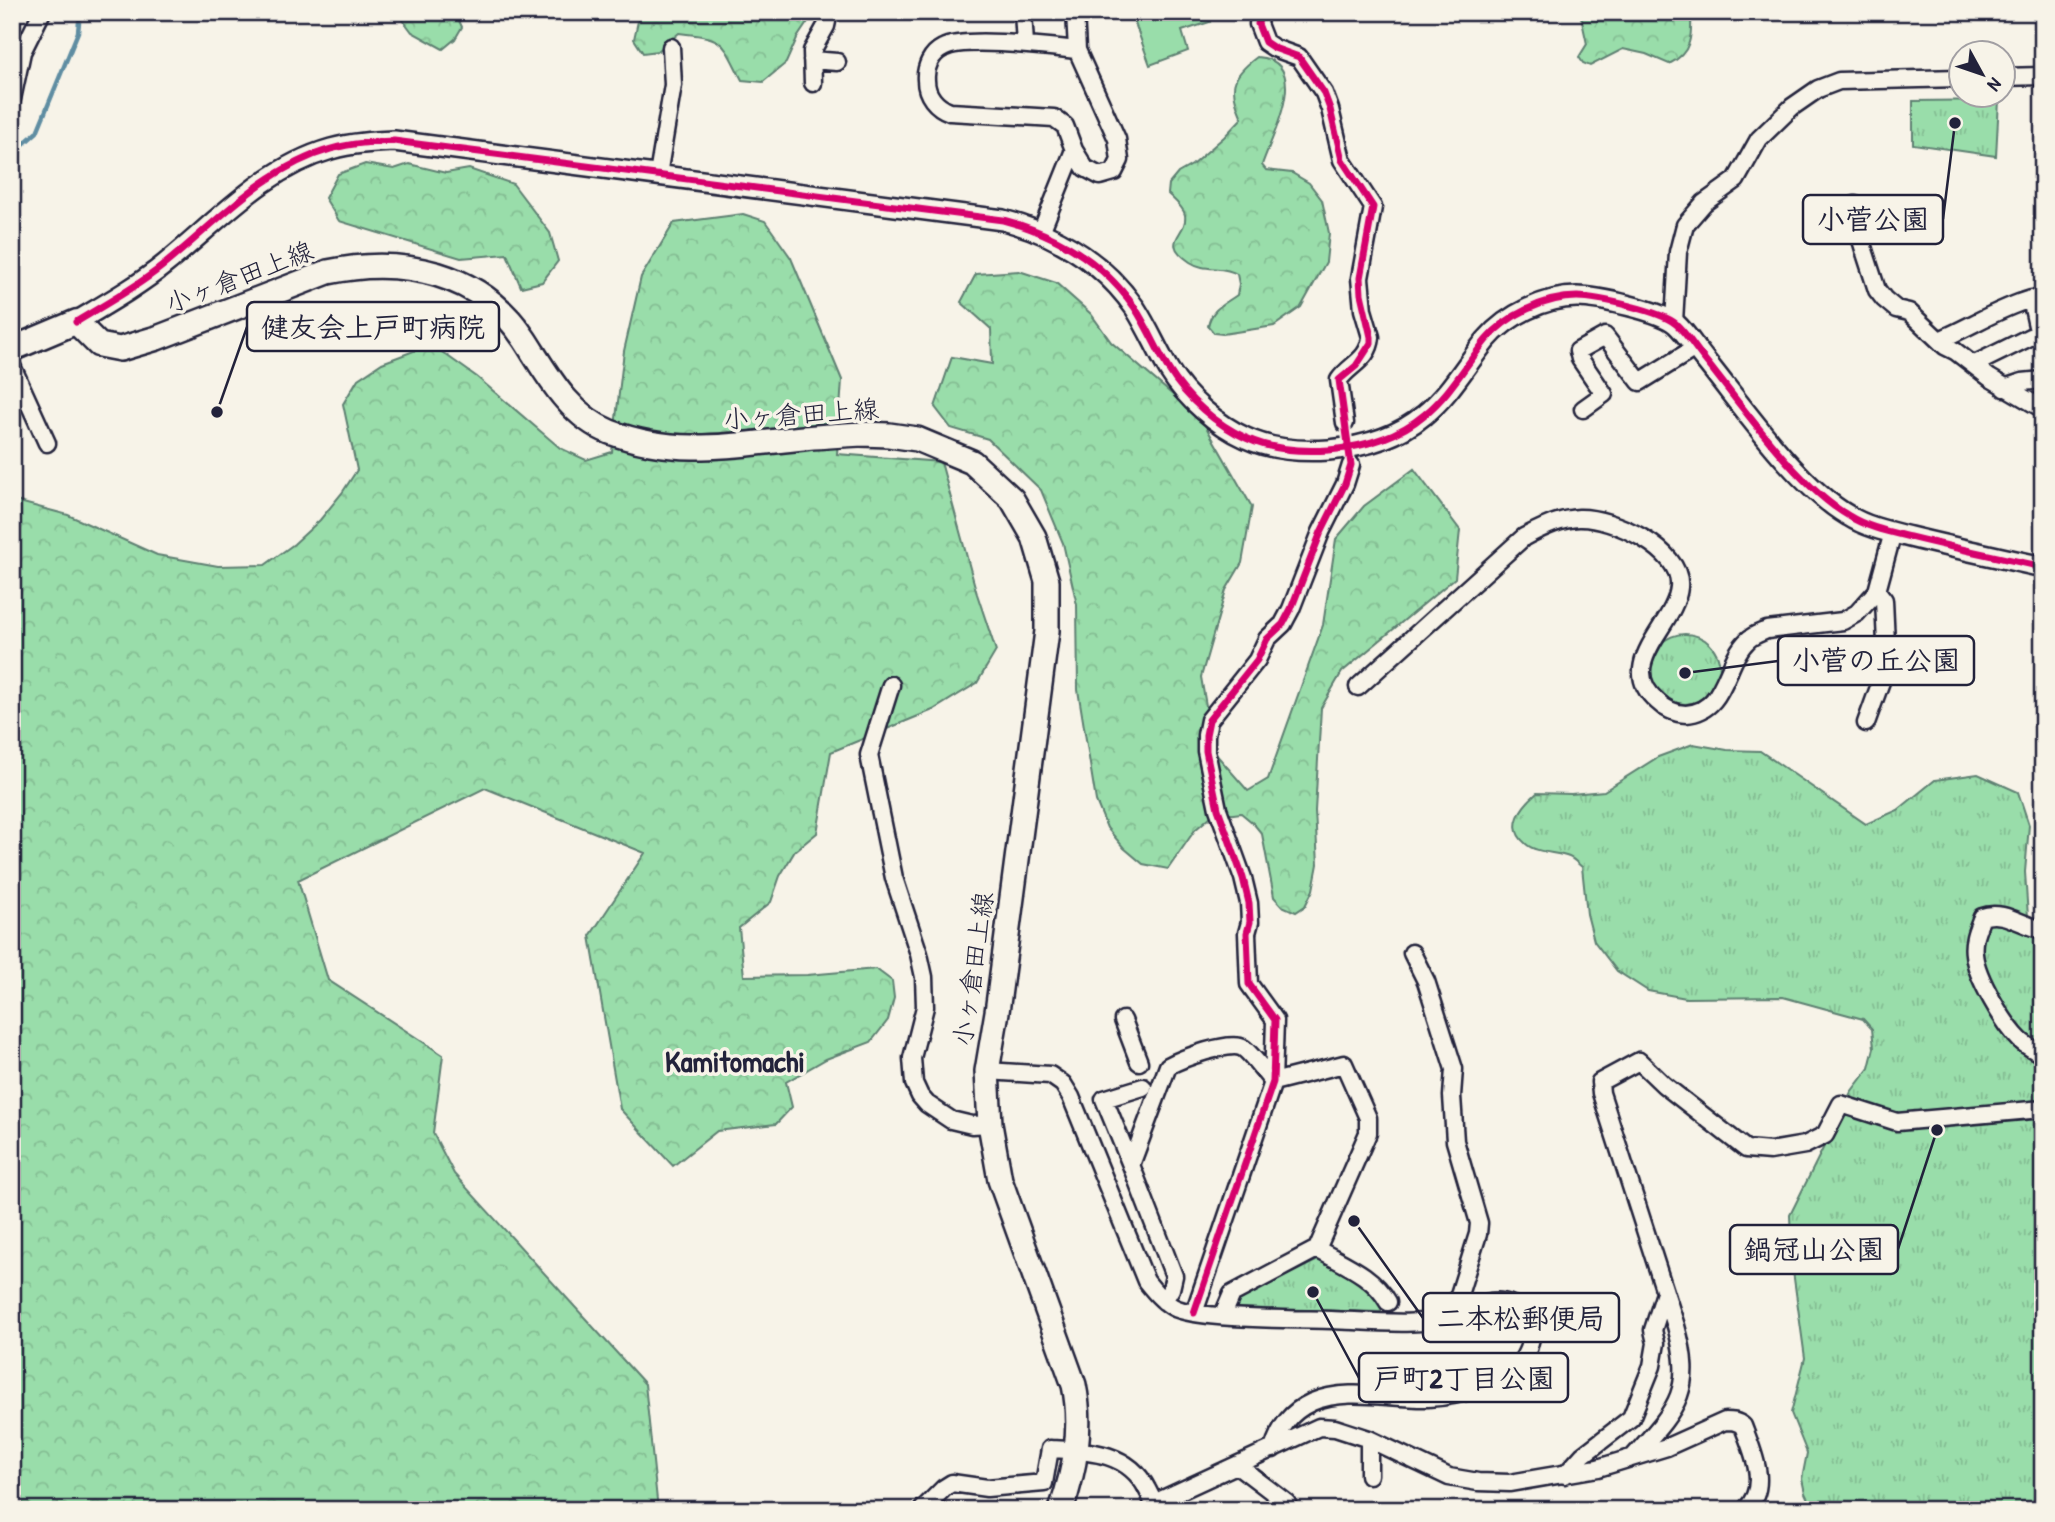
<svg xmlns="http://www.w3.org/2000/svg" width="2055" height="1522" font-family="'Patrick Hand','Klee One',sans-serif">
	<defs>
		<pattern id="grass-tufts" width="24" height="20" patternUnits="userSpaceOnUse" patternTransform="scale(1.75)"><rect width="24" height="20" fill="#9da"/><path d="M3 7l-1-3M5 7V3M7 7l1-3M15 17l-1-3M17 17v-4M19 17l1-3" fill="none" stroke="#84bd93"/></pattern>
		<pattern id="forest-crowns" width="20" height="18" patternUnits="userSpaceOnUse" patternTransform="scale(1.75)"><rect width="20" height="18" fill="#9da"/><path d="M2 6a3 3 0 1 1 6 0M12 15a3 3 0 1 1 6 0" fill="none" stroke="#84bd93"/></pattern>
	</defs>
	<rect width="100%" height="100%" fill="#f7f3e8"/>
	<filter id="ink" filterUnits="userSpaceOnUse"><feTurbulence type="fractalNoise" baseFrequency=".0143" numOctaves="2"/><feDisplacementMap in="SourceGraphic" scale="14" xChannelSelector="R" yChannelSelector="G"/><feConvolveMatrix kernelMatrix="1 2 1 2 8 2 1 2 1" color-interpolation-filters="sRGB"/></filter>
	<g filter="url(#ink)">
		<path fill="url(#grass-tufts)" stroke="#5e8072" stroke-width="2" d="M1999 100 1996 156 1913 144V101Z
			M1650 669a35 35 0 1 1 70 0a35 35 0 1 1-70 0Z
			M1693 744 1727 750 1760 751 1866 824 1898 810 1935 780 1978 774 2018 792 2029 825 2025 872 2028 917 2043 946V1510H1813L1805 1493 1802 1479 1807 1453 1791 1413 1805 1358 1792 1264 1790 1215 1851 1092 1869 1068 1874 1048 1872 1029 1863 1019 1783 997 1686 998 1648 991 1617 971 1594 941 1587 914 1582 867C1578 864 1574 859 1569 857 1557 852 1536 853 1526 844 1505 827 1522 806 1537 793L1571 794 1604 791 1658 757Z
			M1318 1260C1342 1271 1380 1281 1381 1312L1234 1308 1239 1299Z"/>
		<path fill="url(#forest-crowns)" stroke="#5e8072" stroke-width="2" d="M397 12H455L462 27 455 39 443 49 412 32Z
			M640 12H807L809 20 797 38 786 63 763 82 742 80C721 40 726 38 679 33L658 51 643 53 634 39Z
			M1580 12H1691C1692 35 1692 53 1669 64L1646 54 1623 49 1590 66 1583 63 1579 57 1587 44Z
			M1257 57C1314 61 1271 137 1262 165L1266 170 1292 173 1309 183 1322 200 1329 233 1326 262 1301 307 1274 326 1223 334 1214 333 1208 326C1212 308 1223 305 1237 295L1239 284 1237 274C1223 265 1205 272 1190 262 1158 240 1188 236 1185 215 1184 208 1173 199 1168 194L1169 184 1178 173 1192 165 1224 137 1242 118C1229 88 1230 77 1257 57Z
			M365 164 394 169 409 164 446 173 469 169 513 184 550 233 558 261 542 282 521 287 507 254 461 258 339 221 325 198 338 174Z
			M743 214 765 221 791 258 842 380 837 454 941 462 977 594 996 651 977 683 933 710 831 752 817 833 795 851 780 876 771 902 739 928 744 976 807 975 876 969 892 981 894 998 888 1020 871 1042 826 1059 786 1082 792 1107 776 1124 717 1131 673 1166 620 1109 590 936 645 853 485 788 298 880 328 980 443 1055 433 1133 454 1174 645 1384 658 1510H12V500L68 515 157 555 218 566 265 565 294 544 320 520 342 493 357 470 343 404 358 379 382 363 419 349 439 350 477 377 560 448 586 460 612 452 624 351 641 277 674 223Z
			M1019 271 1056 283 1091 314 1111 342 1202 420 1252 507 1242 563 1226 590 1201 677 1214 752 1248 791 1268 779 1323 625 1336 539 1364 506 1414 469 1460 530 1455 578 1342 672 1321 708 1315 811 1318 864 1313 890 1305 906 1296 912 1282 906 1274 897 1262 834 1253 823 1241 813 1210 817 1195 830 1168 869 1143 864 1124 848 1107 828 1096 801 1078 690 1077 605 1063 543 1041 490 988 439 951 428 935 407 952 357 992 364 991 329 961 302 976 274Z"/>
		<path fill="#9da" stroke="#5e8072" stroke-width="2" d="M1131 12H1206L1210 22 1182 31 1188 51 1150 65Z"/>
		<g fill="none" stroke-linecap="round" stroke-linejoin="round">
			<path stroke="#5f8da2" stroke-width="4.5" d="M12 186 20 147 37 132 78 32 80 12"/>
			<g stroke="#22223b" stroke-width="21">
				<path id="minor" d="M1023 12 1025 44
					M1075 12 1077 50
					M1260 12 1258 24 1265 42 1274 48 1299 57 1324 93 1330 109 1342 160 1373 207 1360 278 1363 310 1371 337C1369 360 1350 364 1339 380L1345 423
					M812 60 837 62
					M2002 77 2043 76
					M813 83 812 51 826 26 829 12
					M12 99 22 52 42 12
					M658 175 673 85 671 47
					M1855 205 1859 215 1861 240 1865 253 1877 290 1884 299 1896 309 1909 312 1945 346 1955 351 1990 378 2043 409
					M1041 232 1074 150 1085 168 1100 176 1114 172 1120 160 1117 139 1077 50C1050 47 964 36 943 48 931 54 925 67 926 80 926 95 936 107 950 112L1054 118 1065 126 1074 150
					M1674 322 1678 252 1685 225 1704 203 1736 180 1759 139 1792 107 1818 89 1839 81 1960 78
					M1939 340C1970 327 1999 308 2031 299L2039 335
					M1973 365 2030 337 2043 335
					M12 366 47 443
					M2004 388 2022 382 2043 380
					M1583 409 1604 394 1580 359 1578 351 1605 336 1640 382 1695 348
					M891 685 869 755 894 878 919 954 924 977 925 1007 912 1058 914 1083 920 1096 927 1104 951 1120 972 1125 990 1124
					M1358 687 1524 537C1542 528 1558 519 1579 518 1611 517 1683 549 1679 587 1676 625 1614 664 1657 701 1664 708 1675 714 1686 714 1727 711 1724 662 1748 640 1753 635 1760 633 1767 630L1843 621 1857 613 1877 591 1893 532
					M1866 723 1887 665 1884 600 1877 591
					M2043 930C2022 926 2003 909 1982 917 1977 930 1972 941 1974 954 1976 977 2004 1024 2020 1040 2026 1046 2036 1051 2043 1055
					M1412 953 1426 981 1454 1069 1452 1096 1455 1141 1479 1223 1478 1234 1452 1317
					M1123 1020 1139 1062
					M987 1071 1050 1075 1063 1084 1071 1097 1146 1281C1154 1291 1162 1301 1173 1307 1197 1320 1298 1319 1331 1320 1365 1321 1420 1327 1453 1317 1469 1312 1484 1299 1503 1302 1517 1304 1529 1316 1531 1330 1532 1343 1527 1353 1520 1364 1512 1375 1497 1381 1484 1386 1466 1393 1448 1397 1428 1398 1391 1399 1347 1387 1312 1402 1290 1412 1280 1427 1273 1449
					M1131 1165 1104 1099 1143 1087
					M1317 1249C1343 1264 1373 1275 1388 1302
					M1164 1301 1171 1289 1174 1276 1131 1165 1168 1066C1181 1059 1230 1040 1243 1048 1252 1054 1265 1073 1273 1082
					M1194 1313 1273 1082 1275 1020 1249 984 1247 933 1250 922 1249 903 1243 878 1218 809 1206 751V735L1209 720 1257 660 1267 639 1283 624 1291 609 1321 532 1345 484 1351 465
					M1223 1315 1232 1294 1317 1249 1368 1133V1118L1344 1064 1273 1082
					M1634 1456C1676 1409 1695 1392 1676 1326L1601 1093 1600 1082 1639 1061 1664 1085 1746 1149 1770 1151 1805 1145 1825 1135 1841 1104 1897 1122 2043 1109
					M1237 1465 1287 1503
					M1369 1475V1439
					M1565 1475 1583 1455 1631 1418 1652 1366 1656 1343 1653 1330 1665 1293
					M1154 1503 1319 1427 1335 1428 1369 1439 1449 1477 1478 1482 1510 1483 1598 1468 1667 1447 1725 1421C1732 1421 1737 1421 1743 1426 1753 1453 1770 1487 1745 1510
					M922 1510 944 1488 952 1483 987 1488 1044 1483 1050 1449C1087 1451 1128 1451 1147 1489 1151 1496 1154 1502 1154 1510"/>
			</g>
			<g stroke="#22223b" stroke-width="24">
				<path id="tertiary" d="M76 322C106 304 138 286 165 264 217 222 264 168 331 149 352 143 373 142 394 141L1003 220C1056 234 1103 262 1135 308 1148 328 1157 350 1169 370 1186 398 1217 425 1246 438 1272 450 1300 452 1329 450 1362 447 1398 437 1424 415 1450 394 1465 366 1486 340 1507 315 1545 297 1577 297 1598 297 1661 311 1676 324 1687 334 1695 348 1705 360 1743 407 1797 486 1849 516 1866 527 1890 532 1910 537 1954 548 1998 557 2043 567"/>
			</g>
			<g stroke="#22223b" stroke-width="28">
				<path id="secondary" d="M12 349 76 322 99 345 120 349 157 338 328 272C401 256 481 272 525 340 547 374 569 416 610 432 676 457 735 445 803 438 822 436 842 435 861 434L889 435 917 439 972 462 1012 499 1034 537 1047 581V631L997 1012 987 1071 990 1124 1000 1180 1074 1385C1083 1428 1075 1469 1061 1510"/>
			</g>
			<use href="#minor" stroke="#f7f3e8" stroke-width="16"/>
			<use href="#tertiary" stroke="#f7f3e8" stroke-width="19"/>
			<use href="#secondary" stroke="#f7f3e8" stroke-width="23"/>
			<g stroke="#f7f3e8" stroke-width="11">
				<path id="cycleway" d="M76 322C106 304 138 286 165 264 217 222 264 168 331 149 352 143 373 142 394 141L1003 220C1056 234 1103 262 1135 308 1148 328 1157 350 1169 370 1186 398 1217 425 1246 438 1272 450 1300 452 1329 450 1362 447 1398 437 1424 415 1450 394 1465 366 1486 340 1507 315 1545 297 1577 297 1598 297 1661 311 1676 324 1687 334 1695 348 1705 360 1743 407 1797 486 1849 516 1866 527 1890 532 1910 537 1954 548 1998 557 2043 567
					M1194 1313 1273 1082 1275 1020 1249 984 1247 933 1250 922 1249 903 1243 878 1218 809 1206 751V735L1209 720 1257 660 1267 639 1283 624 1291 609 1321 532 1345 484 1351 465 1339 380 1356 366 1371 343V337L1361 294 1360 278 1373 207 1342 160 1330 109 1324 93 1299 57 1274 48 1265 42 1258 24 1260 12"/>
			</g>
			<use href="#cycleway" stroke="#d6006c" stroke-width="7"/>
		</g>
	</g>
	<g text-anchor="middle" stroke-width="7" stroke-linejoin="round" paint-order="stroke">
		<g font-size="26" fill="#22223b" stroke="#f7f3e8">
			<text transform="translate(239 277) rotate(-21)" y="9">小ヶ倉田上線</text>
			<text transform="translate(801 414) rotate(-4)" y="9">小ヶ倉田上線</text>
			<text transform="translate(973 969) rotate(-82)" y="9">小ヶ倉田上線</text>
		</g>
		<g font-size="30" font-weight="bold" fill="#22223b" stroke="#f7f3e8">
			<text x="735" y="1072">Kamitomachi</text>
		</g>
	</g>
	<path fill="none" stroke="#22223b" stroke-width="2.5" d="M1955 123L1943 219M217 412L247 327M1685 673L1778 661M1937 1130L1898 1249M1354 1221L1423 1318M1313 1292L1359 1378"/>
	<g fill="#22223b" stroke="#f7f3e8" stroke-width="2.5">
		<circle cx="1955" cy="123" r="7"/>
		<circle cx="217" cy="412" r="7"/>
		<circle cx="1685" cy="673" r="7"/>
		<circle cx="1937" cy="1130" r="7"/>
		<circle cx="1354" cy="1221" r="7"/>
		<circle cx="1313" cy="1292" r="7"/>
	</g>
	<g fill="#f7f3e8" stroke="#22223b" stroke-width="2.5">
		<rect x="1803" y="195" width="140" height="49" rx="7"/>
		<rect x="247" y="302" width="252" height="49" rx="7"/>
		<rect x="1778" y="636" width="196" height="49" rx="7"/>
		<rect x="1730" y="1225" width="168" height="49" rx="7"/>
		<rect x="1423" y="1293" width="196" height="49" rx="7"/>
		<rect x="1359" y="1353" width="209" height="49" rx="7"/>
	</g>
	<g font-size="28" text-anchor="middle" font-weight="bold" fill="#22223b">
		<text x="1873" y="229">小菅公園</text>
		<text x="373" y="337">健友会上戸町病院</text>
		<text x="1876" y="670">小菅の丘公園</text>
		<text x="1814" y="1259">鍋冠山公園</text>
		<text x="1521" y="1328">二本松郵便局</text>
		<text x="1464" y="1388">戸町2丁目公園</text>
	</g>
	<rect width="2055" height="1522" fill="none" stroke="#f7f3e8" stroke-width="42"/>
	<rect x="21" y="21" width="2013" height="1480" fill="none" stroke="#22223b" stroke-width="2.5" filter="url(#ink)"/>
	<g transform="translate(1982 74) rotate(130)"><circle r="33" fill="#f7f3e8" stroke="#a29fa3" stroke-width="2"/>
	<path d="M0-5L12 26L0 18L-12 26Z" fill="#22223b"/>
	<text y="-10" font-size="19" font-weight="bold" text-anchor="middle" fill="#22223b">N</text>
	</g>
</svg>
